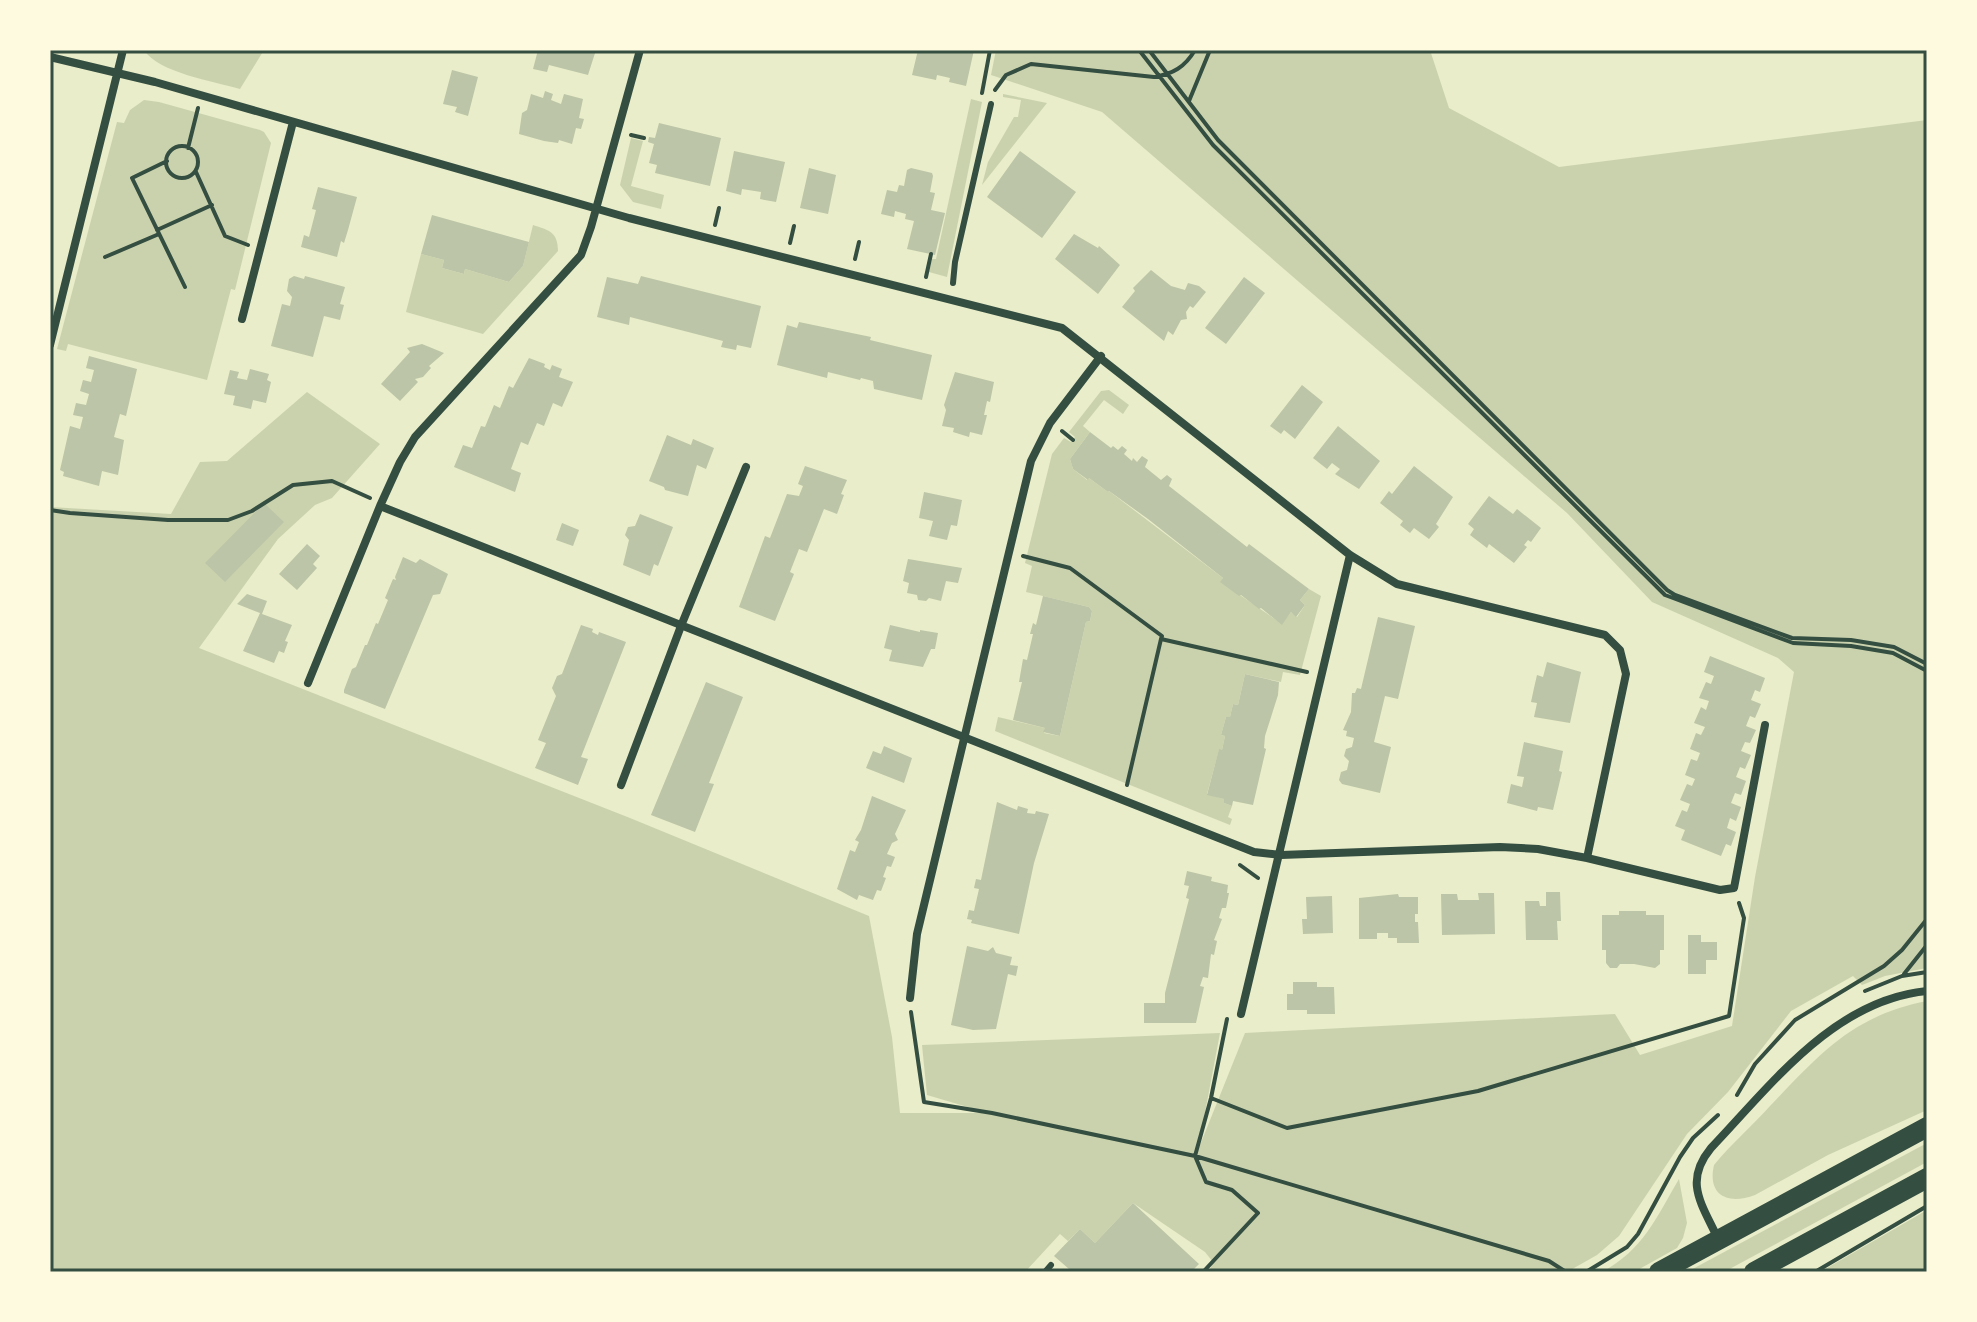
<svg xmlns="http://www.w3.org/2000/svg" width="1977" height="1322" font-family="'Source Sans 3',sans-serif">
	<rect width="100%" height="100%" fill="#e9edc9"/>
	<path fill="#cad2ad" d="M144 50H264L240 89C213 81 159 73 144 50Z
		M996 50H1430L1449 108 1559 167 1927 120V968L1885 976 1862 985 1853 976 1791 1011 1728 1092 1687 1134 1619 1236 1597 1255 1567 1272H1209L1213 1262 1205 1252 1133 1203 1095 1243 1080 1229 1068 1241 1060 1234 1025 1272H50V507L171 514 200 462 227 461 307 392 380 444 332 498 315 505 278 539 199 648 630 818 869 916 892 1037 900 1113H988L927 1095 922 1045 1220 1033 1198 1150 1245 1033 1615 1014 1640 1055 1732 1026 1755 877 1794 672 1778 658 1652 602 1567 513 1102 112 991 75Z
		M1003 94 1047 103 982 185 988 162 1014 117H1018L1021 100 1003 97Z
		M971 99 982 102 947 277 929 272 932 259H936Z
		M144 100 159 102 260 130 264 132 271 143 235 290 231 289 207 380 68 344 66 351 57 349 117 122 124 123 130 110Z
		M631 138 643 141 631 186 664 195 661 209 633 202 620 185Z
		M533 225C549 230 558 232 558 251L483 334 406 312 421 254 444 260 442 268 464 274 465 269 509 282 523 266Z
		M1109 390 1129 405 1123 414 1104 400 1083 426 1090 432 1070 459 1073 469 1087 480 1089 478 1108 492 1109 491 1223 578 1221 582 1282 624 1291 612 1297 617 1305 605 1300 600 1309 589 1321 596 1300 675 1283 672 1281 682 1245 674 1238 705 1233 704 1230 717H1226L1221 735 1225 736 1222 750H1219L1207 794 1224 799V803L1232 806 1228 817 1232 819 1230 825 995 731 998 717 1045 728 1044 733 1060 736 1086 622 1090 621 1092 611 1089 607 1026 592 1032 566 1025 563 1052 454 1064 438 1071 442 1075 437 1069 432 1101 391Z
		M1927 1001V1110L1828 1155 1755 1195C1728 1205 1707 1196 1714 1165 1731 1144 1752 1126 1770 1106 1821 1053 1852 1016 1927 1001Z
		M1927 1143V1162L1724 1272H1687Z
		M1679 1179 1687 1223 1683 1238 1677 1248 1634 1272H1602C1643 1250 1656 1218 1679 1179Z
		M1927 1210V1272H1820L1827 1268Z"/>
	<path fill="#bcc5a7" d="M538 50H596L588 75 549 65 547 72 533 69Z
		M918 50H974L966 86 949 82 950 78 937 75 936 80 912 75Z
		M452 70 478 77 468 116 455 112 457 107 443 104Z
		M545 91 553 94 551 100 561 104 564 94 583 99 579 118 584 119 581 129 576 128 572 144 559 140 558 143 544 141 519 134 522 113 527 110 531 94 543 98Z
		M659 123 721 138 710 186 655 173 657 165 649 163 654 144 648 142 649 137 655 138Z
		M734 151 785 162 776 202 760 199 761 192 742 189 741 195 726 191Z
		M1020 151 1076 192 1042 238 987 197Z
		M809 168 836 175 828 214 800 208Z
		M911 168 932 173 933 176 930 192 935 193 931 210 945 213 935 255 907 249 914 221 905 219 906 214 895 211 894 217 881 214 887 190 897 192 899 185 904 186 907 170Z
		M318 187 357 197 348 230 344 243 341 241 337 257 301 247 304 235 309 237 316 210 312 209Z
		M432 215 529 242 523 266 509 282 465 269 464 274 442 268 444 260 421 254Z
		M1074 234 1098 248 1099 246 1120 265 1098 294 1055 259Z
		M1151 270 1171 286 1185 290 1188 283 1199 286 1206 292 1193 308 1190 306 1186 312 1187 319 1181 320 1173 335 1168 331 1164 341 1122 307 1135 291 1133 288Z
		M294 276 304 279 305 276 345 287 340 304 344 305 340 320 324 316 313 357 271 346 282 304 290 306 292 297 287 291 289 279Z
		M641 276 761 306 751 348 737 345 736 350 721 347 723 341 630 317 629 325 597 317 607 277 638 284Z
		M1244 277 1265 293 1226 344 1205 328Z
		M799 322 871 337 870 340 932 355 922 400 874 389 873 381 861 378 860 380 828 372 827 378 777 365 787 325 797 328Z
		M422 344 444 353 429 366 431 368 423 377 415 379 418 382 400 401 381 384 410 352 407 348Z
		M89 356 137 369 126 416 120 414 114 437 124 440 118 475 102 471 99 486 63 476 64 472 60 470 70 426 80 429 83 417 73 415 76 403 86 405 89 394 80 391 83 380 91 382 94 370 86 368Z
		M529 358 545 364 544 367 550 370 552 365 562 369 559 377 573 382 562 407 553 403 544 426 537 423 528 445 521 442 511 469 521 473 515 492 454 467 463 445 472 448 481 426 485 427 494 405 500 408 509 386 513 388Z
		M250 369 269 374 267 380 271 382 266 403 253 400 251 409 233 405 235 396 224 394 230 370 239 372 237 378 247 380Z
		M955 372 994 382 990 402 987 401 984 415H987L982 435 970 432 969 437 953 432 954 428 942 426 946 410 944 405Z
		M1302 385 1323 402 1295 439 1284 430 1281 434 1270 426Z
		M1338 426 1380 461 1359 489 1335 474 1340 469 1332 463 1327 469 1313 458Z
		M1090 432 1111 448 1113 446 1118 450 1122 446 1127 450 1124 454 1132 461 1133 458 1137 462 1142 456 1148 460 1145 467 1161 480 1167 475 1172 479 1169 486 1247 547 1249 544 1309 589 1300 600 1305 605 1296 617 1291 612 1282 625 1261 608 1259 609 1241 595 1239 596 1220 582 1223 578 1148 519 1109 491 1108 492 1089 478 1088 480 1073 469 1070 459Z
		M667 435 691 445 693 439 714 448 706 469 697 465 688 496 665 490 664 487 649 481Z
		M805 466 847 480 841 494 844 495 837 514 824 509 807 552 799 549 790 572 794 574 775 621 739 607 765 536 770 538 787 494 799 496 803 486 798 484Z
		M1414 466 1453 497 1436 524 1439 527 1429 539 1414 528 1410 533 1400 525 1403 521 1380 503 1389 491 1392 494Z
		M924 492 962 500 957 526 951 525 947 540 929 536 933 521 919 518Z
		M1489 496 1513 514 1517 509 1541 528 1531 542 1528 540 1524 545 1527 547 1514 563 1489 544 1487 548 1470 535 1474 529 1468 524Z
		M264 503 284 522 225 582 205 563Z
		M640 514 673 527 658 566 654 564 650 576 623 565 629 540 625 535 628 527 635 526Z
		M562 523 579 530 573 546 556 540Z
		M307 544 320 556 313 564 317 568 297 590 279 574Z
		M403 557 416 563 420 559 448 574 440 594 433 595 385 709 344 693V690L352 669 356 667 365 645H367L376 623 378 624 388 600 385 598 393 579 396 580 395 577Z
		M908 559 962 568 958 583 946 581 941 601 929 598 926 601 918 600 917 595 907 593 909 583 903 581Z
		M247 594 267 601 262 614 292 625 285 641 288 642 284 653 279 651 274 663 243 651 260 613 237 604Z
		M1043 596 1089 607 1092 611 1090 621 1086 622 1060 736 1043 732 1045 728 1013 720 1022 682H1019L1023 659 1027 660 1033 634H1030L1033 623 1036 625Z
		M1378 617 1415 626 1398 699 1385 696 1374 742 1391 747 1380 793 1342 784 1339 780 1341 772 1347 770 1349 761 1344 756 1346 749 1352 747 1354 738 1346 736 1347 731 1343 730 1351 712 1352 693H1355L1357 688 1361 689Z
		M581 625 593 629 592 632 598 635 599 632 626 642 581 757 588 759 578 785 535 768 546 743 538 740 556 696 552 688 557 676 562 674Z
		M890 625 920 632V630L938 633 935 649H931L923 667 889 661 892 650 884 648Z
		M1710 656 1765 678 1760 692 1755 690 1751 700 1761 704 1755 718 1750 716 1746 726 1756 730 1750 743 1745 742 1741 751 1751 755 1745 769 1740 767 1736 777 1746 781 1741 795 1735 793 1731 803 1741 807 1736 821 1730 818 1727 828 1736 832 1731 846 1726 844 1721 856 1681 840 1685 830 1675 826 1682 810 1687 812 1690 804 1680 800 1687 784 1692 786 1695 779 1685 775 1691 759 1697 761 1700 753 1690 749 1696 733 1701 735 1705 727 1694 723 1701 707 1706 710 1709 701 1699 698 1706 682 1711 684 1714 676 1704 672Z
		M1547 662 1581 672 1570 723 1534 717 1537 703 1531 702 1534 688 1537 675 1543 677Z
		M1245 674 1279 682 1278 695 1265 736 1264 748 1266 749 1253 805 1233 801 1232 806 1224 803V799L1207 795 1219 749 1222 750 1225 736 1221 735 1226 717H1230L1233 704 1238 705Z
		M706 682 743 697 709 783 714 784 695 832 651 815Z
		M1524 742 1563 751 1559 771 1562 772 1553 810 1538 807 1537 811 1507 803 1511 784 1522 787 1524 777 1517 776Z
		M884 746 912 758 904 783 866 768 873 751 881 754Z
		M872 796 906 810 895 834 898 840 892 843 887 854 895 857 891 867 887 866 883 877 886 878 881 891 877 890 873 900 859 895 857 900 837 889 850 850 855 852 859 842 855 840 861 830Z
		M997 802 1017 810 1018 806 1028 809 1027 813 1035 814 1036 811 1049 814 1034 863 1019 934 971 923 972 920 967 919 969 910 974 911 979 889 974 888 976 879 981 880Z
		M1187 871 1212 877 1211 881 1228 885 1227 893H1229L1226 908H1222L1219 918 1222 919 1214 940 1217 941 1214 955 1211 954 1208 978 1203 977 1200 986 1204 987 1196 1023H1144V1003H1165V993L1189 899 1186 898 1189 886 1184 885Z
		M1546 892H1560L1561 921H1557L1558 940H1526L1525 901H1539L1540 906H1546Z
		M1478 893H1494L1495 934 1442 935 1441 894H1457L1458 900H1479Z
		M1398 894 1399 897H1418V914H1415V922H1418L1419 943H1397V938H1388V933H1377V939H1359V898Z
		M1332 896 1333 933 1303 934 1302 919H1307L1306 897Z
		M1619 911H1646V915H1664V950H1660V964L1655 968 1634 964H1620L1617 968H1610L1606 963V950H1602V915H1619Z
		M1688 935H1701V942H1717V960H1706V974H1688Z
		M967 946 988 951 993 947 996 953 1012 957 1010 965 1018 966 1016 976 1008 974 996 1029 973 1030 951 1025Z
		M1293 982H1317V987H1334L1335 1014H1307V1010H1287V994H1293Z
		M1133 1203 1199 1264 1191 1272H1066L1069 1269 1054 1256 1080 1229 1095 1243Z"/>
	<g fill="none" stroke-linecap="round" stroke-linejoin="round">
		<path stroke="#344e41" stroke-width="4" d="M1139 50 1213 145 1665 595 1793 643 1851 646 1893 653 1927 671
			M1149 50 1218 140 1667 590 1675 595 1792 638 1851 640 1894 647 1927 664
			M995 90 1006 75 1031 64 1154 77C1173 74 1185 67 1195 50
			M982 93 990 50
			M1189 101 1210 50
			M631 135 644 138
			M166 162a16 16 0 1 1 32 0a16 16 0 1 1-32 0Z
			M188 148 198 108
			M167 161 132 178 185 287
			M196 172 225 236 248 245
			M715 225 719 208
			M157 230 212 205
			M790 243 794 226
			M105 257 159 234
			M855 259 859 242
			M926 277 931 254
			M1062 431 1073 440
			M50 510 70 513 168 520H228L252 511 293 485 332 481 370 498
			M1023 556 1070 568 1162 636 1161 639
			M1127 785 1161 639 1307 672
			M1240 865 1258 878
			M1904 974 1927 945
			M1865 991 1902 976 1927 972
			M911 1012 924 1102 992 1113 1195 1156 1549 1261 1566 1272
			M1737 1095 1755 1064 1795 1020 1884 966 1902 950 1927 919
			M1211 1098 1287 1128 1478 1091 1729 1016 1744 918 1739 903
			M1203 1272 1258 1213 1232 1190 1206 1182 1195 1156 1211 1098 1227 1019
			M1586 1272 1627 1247 1638 1234 1680 1157 1693 1138 1718 1115
			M1815 1272 1927 1206"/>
		<path stroke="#344e41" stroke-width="6" d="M953 283 955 262 991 104
			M1045 1272 1051 1265"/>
		<path stroke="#344e41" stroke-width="8" d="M50 57 155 82 629 218 1062 328 1350 555 1397 584 1605 635 1620 650 1626 674 1587 858
			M242 319 293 122
			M50 345 123 50
			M380 506 1254 852 1281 855 1500 847 1538 849 1587 858 1720 890 1734 888 1765 725
			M308 683 380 506 400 462 415 437 581 255 591 227 640 50
			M621 785 681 626 746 467
			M910 998 917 934 1031 461 1050 423 1101 356
			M1241 1014 1350 555
			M1718 1239C1702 1204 1683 1182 1711 1148 1771 1085 1834 1000 1927 991"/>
		<path stroke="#344e41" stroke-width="20" d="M1659 1272 1927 1127
			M1754 1272 1927 1178"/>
	</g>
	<rect width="1977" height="1322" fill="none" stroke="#fefae0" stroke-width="104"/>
	<rect x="52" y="52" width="1873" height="1218" fill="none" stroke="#344e41" stroke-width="3"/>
</svg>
